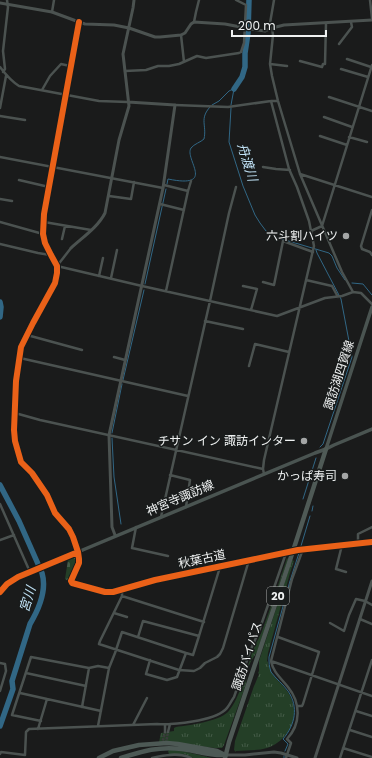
<svg xmlns="http://www.w3.org/2000/svg" width="372" height="758" font-family="Poppins,'Noto Sans JP',sans-serif">
	<defs>
		<pattern id="grass-tufts" width="24" height="20" patternUnits="userSpaceOnUse"><rect width="24" height="20" fill="#243f27"/><path d="M3 7l-1-3M5 7V3M7 7l1-3M15 17l-1-3M17 17v-4M19 17l1-3" fill="none" stroke="#445b47"/></pattern>
		<pattern id="cemetery-stones" width="16" height="16" patternUnits="userSpaceOnUse"><rect width="16" height="16" fill="#243f27"/><path d="M2 7V4a2 2 0 0 1 4 0v3zM10 15v-3a2 2 0 0 1 4 0v3z" fill="#445b47"/></pattern>
	</defs>
	<rect width="100%" height="100%" fill="#1a1b1b"/>
	<path fill="url(#grass-tufts)" d="M287 558 288 559 257 652C253 658 248 665 247 673 246 678 247 682 245 687L224 745 222 748H215L175 743 159 742 161 733 174 731V728L176 727C190 725 217 722 228 712 240 699 247 667 253 650 256 643 260 637 262 631 271 607 279 582 287 558Z
		M292 560 294 561 290 573 268 653 267 661 268 662C269 676 283 683 289 694 302 716 288 741 267 748 257 751 246 750 236 751V752L234 750 235 741 254 686 255 684 259 674 258 673 259 671V661Z
		M169 750H178L212 758H193L184 754H169L168 751Z"/>
	<path fill="url(#cemetery-stones)" d="M76 557V562L68 581 65 579 68 560Z"/>
	<g fill="none" stroke-linecap="round" stroke-linejoin="round">
		<path stroke="#316785" stroke-width="1" d="M212 105 219 101 229 91 233 89
			M231 105 234 89
			M231 108 229 142 243 186 255 215 260 223 266 231 275 237 329 253 332 256 337 268 345 280
			M167 184 168 179C217 189 184 159 191 148 194 144 201 142 204 139 207 125 199 119 210 107
			M316 250 317 253 341 299 352 357 323 444 320 447
			M352 283 363 284 372 295
			M145 284 166 189
			M123 380 144 290
			M112 433 122 384
			M112 438 114 477 121 524
			M303 499 316 458
			M312 511 313 506
			M301 546 310 516
			M285 751 288 744 283 739C295 725 299 707 288 691 283 684 276 679 271 672 269 666 269 663 269 657L290 581 299 553
			M284 758V756"/>
		<path stroke="#316785" stroke-width="5.5" d="M234 89 242 77 245 67V53L248 33 249 0
			M0 302 1 307 0 317
			M0 485 19 521 42 573C47 590 39 609 30 624L12 681 13 689 0 726"/>
		<path stroke="#3a3b3b" stroke-width="2.5" stroke-dasharray="2.5 1" stroke-linecap="butt" d="M166 743 168 732
			M162 744 165 732"/>
		<path stroke="#4b5250" stroke-width="2.5" d="M370 0 372 18
			M52 12 54 0
			M194 22 196 12 199 0
			M272 28 273 35 270 64 272 76 278 101 300 174 342 272 353 292
			M269 29 274 0
			M181 35 184 62
			M339 44 352 27 351 22
			M347 59 371 67
			M300 61 322 67 323 64H325L326 23
			M270 64 287 66
			M0 67C6 75 11 81 19 86L99 101 128 102
			M341 69 368 77
			M125 71 146 70 158 66H169L179 64 197 56 206 58 239 53 241 52 244 43 246 5 236 0
			M3 72 5 69 3 51 8 7 7 0
			M42 90 50 76 61 64 70 66
			M329 97 372 111
			M175 105 228 107 271 101H278
			M0 108 6 76
			M0 116 25 120
			M324 117 352 127
			M320 136 347 145
			M349 137 367 142
			M0 157 163 188
			M263 167 276 169 290 170
			M300 174 372 197
			M19 180 49 187
			M164 185 188 191 166 291
			M188 191 191 181
			M109 196 131 199 134 182
			M0 199 12 201
			M160 204 184 210
			M372 210 361 246 362 249 370 252 372 255
			M0 222 43 234 45 243 51 255 57 266V273L55 283 33 323 21 347 16 381 14 430 15 441 21 462 32 473 47 495 55 513 69 529 73 537 78 552 79 559V563L71 581 72 583 105 592H113L155 580 298 550 372 542
			M44 222 91 230
			M322 226 372 65
			M311 231 322 226
			M62 239 65 226
			M0 244 38 253 50 255
			M57 266 142 286 277 316 325 298 342 296 353 292 361 293 372 304
			M57 266 71 248
			M99 276 103 258
			M111 278 117 250
			M306 280 332 286 338 297
			M263 282 274 285 283 241 313 252
			M243 286 257 289 251 310
			M205 321 243 329
			M27 335 82 350
			M114 357 125 360
			M20 358 188 396
			M249 366 255 344 289 352
			M15 413 40 420 263 469
			M264 474 263 469 264 460 314 246 309 221 297 187 289 169 271 101
			M170 475 190 480 186 507
			M0 504 30 572
			M161 517 210 301 229 213 236 187
			M136 527 132 548 168 556
			M0 540 14 535
			M358 544V534L372 527
			M342 545 336 569 346 572
			M122 589V596L204 622
			M122 596 100 641 99 644 179 670 194 671 200 668 205 663 217 657 220 654 223 648 249 560
			M114 613 127 617
			M360 619 372 624
			M330 623 344 631 349 615 356 599 365 601 372 605
			M138 637 143 621 199 636 220 567
			M278 637 319 652 303 704 302 706H297
			M186 653 193 655 199 636
			M271 661 372 696
			M0 663 5 664 6 671 0 691
			M26 673 86 686
			M20 693 101 711
			M82 707 89 668
			M356 711 372 716
			M41 721 12 715 31 657 89 668 98 666 109 668
			M133 725 147 698
			M98 726 109 668 115 653 122 632 186 653 177 677 167 680 146 674 150 660
			M38 729 47 699
			M350 730 372 737
			M165 732V725
			M168 732 170 724
			M343 748 372 757
			M0 754 1 752 25 755 26 732 29 729 157 724C173 725 213 721 225 710 229 707 231 701 234 697L251 649 259 631 286 553
			M152 758C164 755 179 752 191 758
			M286 758 291 743 287 739C301 724 301 703 288 687 281 678 273 672 271 661L292 579 303 549
			M340 758 372 660"/>
		<path stroke="#4b5250" stroke-width="3" d="M0 3 52 12 79 22 85 24 114 25 129 28 155 37H160L181 35 185 33 191 24 194 22 225 24 251 29 265 31 272 28 284 25 372 20
			M43 234 44 214 46 200 79 22
			M71 248C83 237 98 227 105 213L119 140 129 106 123 54 133 8 134 0
			M115 535 112 527 109 435 163 188 175 105 128 102
			M225 755H245L274 752 281 753 297 758
			M315 758 372 581"/>
		<path stroke="#4a5451" stroke-width="3.5" d="M326 449 372 307
			M0 592 7 584 18 577 315 453 326 449 334 445 372 429"/>
		<path stroke="#4f5a56" stroke-width="4.5" d="M225 758 229 742 293 551 326 449"/>
		<path stroke="#4d5955" stroke-width="4.5" d="M99 758 113 751 139 745 167 743 178 744 217 751 225 755
			M121 758C143 751 159 746 182 749 197 751 210 756 225 755"/>
		<g stroke="#191c1c" stroke-width="8">
			<path id="cycleway" d="M79 22 44 214 43 234 45 243 51 255 57 266V273L55 283 33 323 21 347 16 381 14 430 15 441 21 462 32 473 47 495 55 513 69 529 73 537 78 552 79 559V563L71 581 72 583 105 592H113L155 580 298 550 372 542
				M0 592 7 584 18 577 78 552"/>
		</g>
		<use href="#cycleway" stroke="#ea6118" stroke-width="6"/>
	</g>
	<g fill="#a4a6a6" stroke="#191c1c" stroke-width="1.5">
		<circle cx="346" cy="236" r="4"/>
		<circle cx="304" cy="441" r="4"/>
		<circle cx="345" cy="476" r="4"/>
	</g>
	<g text-anchor="middle" stroke-width="3" stroke-linejoin="round" paint-order="stroke">
		<rect fill="#191c1c" stroke="#afb1b1" stroke-width="1" x="267" y="587" width="22" height="18" rx="3"/>
		<g font-size="11" font-weight="bold" fill="#eff1f1">
			<text x="278" y="600">20</text>
		</g>
		<g font-size="12" fill="#eff1f1" stroke="#191c1c" text-anchor="end">
			<text x="338" y="240">六斗割ハイツ</text>
			<text x="296" y="445">チサン イン 諏訪インター</text>
			<text x="337" y="480">かっぱ寿司</text>
		</g>
		<g font-size="12" fill="#eff1f1" stroke="#191c1c">
			<text transform="translate(339 375) rotate(-72)" y="4">諏訪湖四賀線</text>
			<text transform="translate(180 498) rotate(-23)" y="4">神宮寺諏訪線</text>
			<text transform="translate(202 559) rotate(-12)" y="4">秋葉古道</text>
			<text transform="translate(247 656) rotate(-72)" y="4">諏訪バイパス</text>
		</g>
		<g font-size="13" font-style="italic" fill="#c1e2f6" stroke="#191c1c">
			<text transform="translate(248 162) rotate(73)" y="5">舟渡川</text>
			<text transform="translate(27 599) rotate(-73)" y="5">宮川</text>
		</g>
	</g>
	<path d="M232 30v6h94v-6" fill="none" stroke="#eff1f1" stroke-width="2"/>
	<text x="238" y="30" font-size="12" fill="#eff1f1" stroke="#191c1c" stroke-width="3" paint-order="stroke">200 m</text>
</svg>
